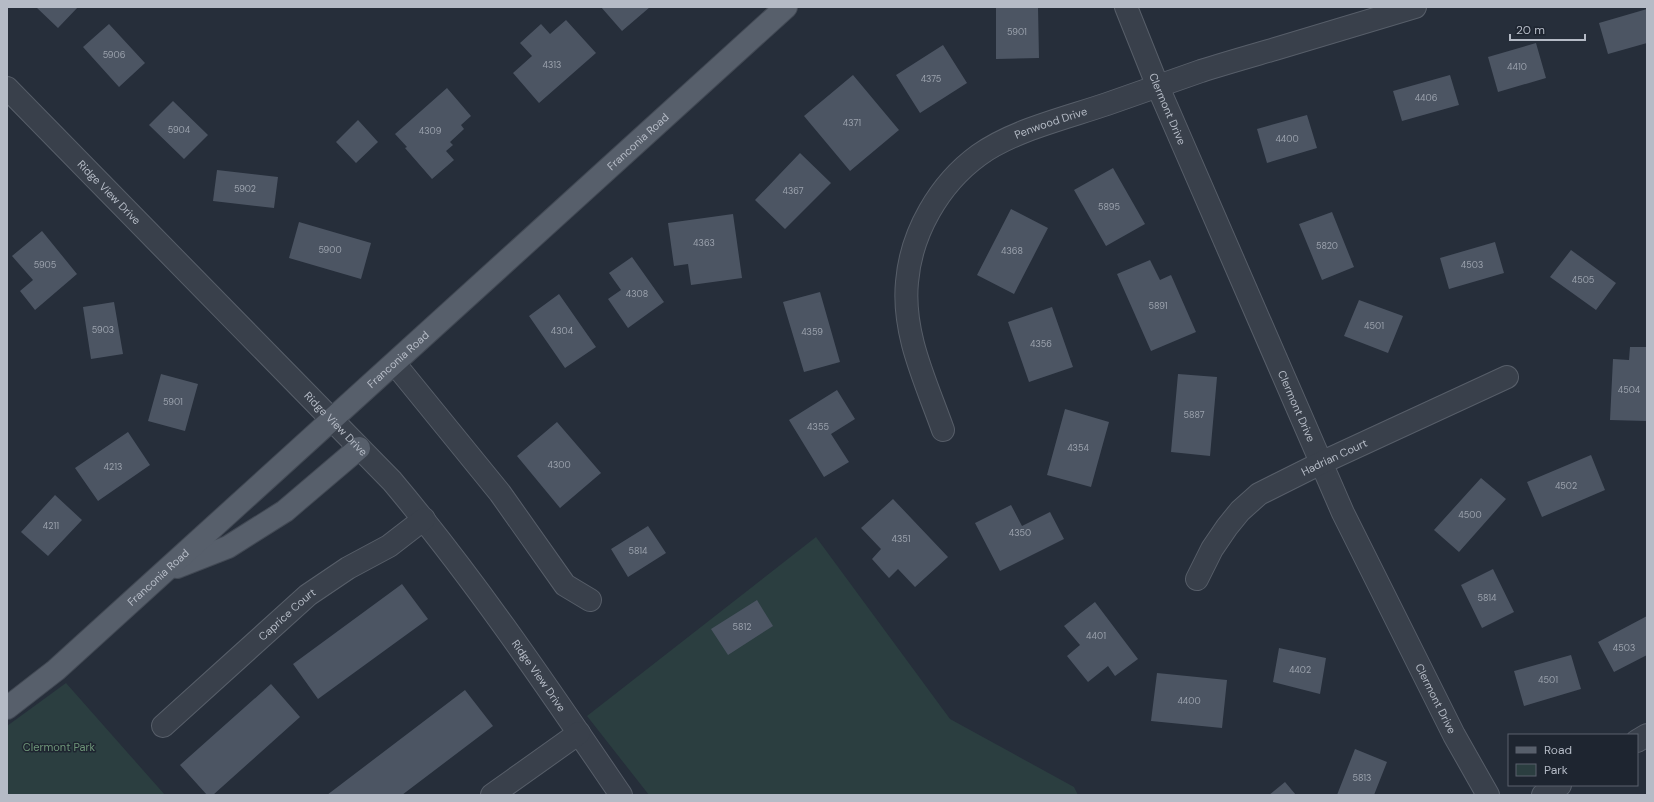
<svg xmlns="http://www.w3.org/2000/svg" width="1654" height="802" font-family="'DM Sans',sans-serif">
	<rect width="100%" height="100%" fill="#262e3a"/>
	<path fill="#2b3e40" d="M816 537 950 719 1074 787 1078 795H649L587 716Z
		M66 683 165 795H7V726Z"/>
	<path fill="#4c5563" d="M36 7H78L58 28Z
		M601 7H650L622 31Z
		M996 7H1038L1039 58 996 59Z
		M1647 9V43L1608 54 1599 23Z
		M566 20 596 53 539 103 513 73 532 56 520 43 541 24 550 34Z
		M109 24 145 63 119 87 83 47Z
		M1536 43 1546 78 1498 92 1488 57Z
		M943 45 967 83 920 113 896 75Z
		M853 75 899 130 850 171 804 116Z
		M1450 75 1459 105 1402 121 1393 91Z
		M447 88 471 116 461 125 464 129 450 142 453 145 446 151 454 160 432 179 405 148 407 147 395 134Z
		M173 101 208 135 184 159 149 125Z
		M1307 115 1317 148 1267 163 1257 129Z
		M358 120 378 142 356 163 336 142Z
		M800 153 831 183 785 229 755 200Z
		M1113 168 1145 224 1106 246 1074 190Z
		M217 170 278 177 274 208 213 201Z
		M1011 209 1048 228 1014 294 977 275Z
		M1332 212 1354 267 1322 280 1299 224Z
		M733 214 742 278 691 285 688 264 674 266 668 223Z
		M299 222 371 243 361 279 289 258Z
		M42 231 77 274 35 310 20 291 33 280 12 256Z
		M1495 242 1504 273 1449 289 1440 258Z
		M1571 250 1616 283 1596 310 1550 277Z
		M632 257 664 302 628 328 608 299 621 290 609 273Z
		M1150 260 1160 280 1171 275 1196 332 1151 351 1117 274Z
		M820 292 840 362 804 372 783 302Z
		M559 294 596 347 565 368 529 316Z
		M1359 300 1403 316 1388 353 1344 336Z
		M114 302 123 354 91 359 83 307Z
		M1052 307 1073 367 1029 382 1008 322Z
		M1630 347H1647V421L1610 420 1613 359 1629 360Z
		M161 374 198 384 185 431 148 421Z
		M1178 374 1217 377 1210 456 1171 452Z
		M837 390 855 419 831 434 849 462 824 477 789 420Z
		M1065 409 1109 422 1091 487 1047 475Z
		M557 422 601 473 560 508 517 456Z
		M128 432 150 465 98 501 75 468Z
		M1591 455 1605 490 1542 517 1527 482Z
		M1481 478 1506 499 1459 552 1434 530Z
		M55 495 82 520 48 556 21 532Z
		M893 499 948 557 915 587 898 569 889 578 872 559 881 549 861 528Z
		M1011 505 1022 526 1050 512 1064 539 1000 571 975 523Z
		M648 526 666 553 628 577 611 549Z
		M1493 569 1514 612 1482 628 1461 585Z
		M402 584 428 619 318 699 293 664Z
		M757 600 773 626 728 655 711 629Z
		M1095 602 1138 659 1115 676 1108 666 1088 682 1067 656 1080 645 1064 626Z
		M1647 616V655L1614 672 1598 642Z
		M1279 648 1326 658 1320 694 1273 682Z
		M1571 655 1581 689 1524 706 1514 671Z
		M1157 673 1227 680 1222 728 1151 721Z
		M271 684 300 717 213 795H207L180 765Z
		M465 690 493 726 402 795H327Z
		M1355 749 1387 762 1374 795H1337Z
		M1285 782 1296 795H1269Z"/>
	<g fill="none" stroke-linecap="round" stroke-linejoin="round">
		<g stroke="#575e69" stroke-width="24">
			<g id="minor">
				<path id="s1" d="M1126 7 1158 87 1343 513 1454 735 1488 795"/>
				<path id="s2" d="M7 88 392 481C476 581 548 688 621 795"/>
				<path d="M395 364 500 493 565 585 590 600"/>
				<path id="s3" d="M943 430C926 382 902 334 907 282 911 233 939 184 979 155 1014 130 1066 118 1107 104 1139 93 1170 82 1201 71 1226 63 1251 56 1275 49 1322 35 1369 21 1415 7"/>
				<path id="s4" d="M1197 579 1212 549 1227 527 1240 511 1259 494 1321 463 1507 377"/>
				<path id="s5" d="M163 726 308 595 348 568 389 546 424 519"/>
				<path d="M1637 741 1647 735"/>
				<path d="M492 795 579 733"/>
				<path d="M1543 795 1560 785"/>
			</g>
		</g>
		<g stroke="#424954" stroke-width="24">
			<g id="major">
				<path d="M177 567 228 547 285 511 359 448"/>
				<path id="s6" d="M7 708 56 670 786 7"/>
			</g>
		</g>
		<use href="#minor" stroke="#39404b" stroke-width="22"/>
		<use href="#major" stroke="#575f6b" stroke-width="22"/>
	</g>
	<g text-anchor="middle" stroke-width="3" stroke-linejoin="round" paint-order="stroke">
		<g font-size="9" fill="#9ba2ad">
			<text x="1017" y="35">5901</text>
			<text x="114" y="58">5906</text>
			<text x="552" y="68">4313</text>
			<text x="1517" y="70">4410</text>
			<text x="931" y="82">4375</text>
			<text x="1426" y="101">4406</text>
			<text x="852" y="126">4371</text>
			<text x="179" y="133">5904</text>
			<text x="430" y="134">4309</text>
			<text x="1287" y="142">4400</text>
			<text x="245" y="192">5902</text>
			<text x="793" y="194">4367</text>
			<text x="1109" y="210">5895</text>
			<text x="704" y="246">4363</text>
			<text x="1327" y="249">5820</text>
			<text x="330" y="253">5900</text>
			<text x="1012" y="254">4368</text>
			<text x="45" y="268">5905</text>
			<text x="1472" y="268">4503</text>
			<text x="1583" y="283">4505</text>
			<text x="637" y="297">4308</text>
			<text x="1158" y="309">5891</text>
			<text x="1374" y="329">4501</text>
			<text x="103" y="333">5903</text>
			<text x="562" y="334">4304</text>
			<text x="812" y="335">4359</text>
			<text x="1041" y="347">4356</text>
			<text x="1629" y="393">4504</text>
			<text x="173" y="405">5901</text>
			<text x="1194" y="418">5887</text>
			<text x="818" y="430">4355</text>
			<text x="1078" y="451">4354</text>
			<text x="559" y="468">4300</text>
			<text x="113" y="470">4213</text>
			<text x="1566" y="489">4502</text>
			<text x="1470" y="518">4500</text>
			<text x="51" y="529">4211</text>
			<text x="1020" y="536">4350</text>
			<text x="901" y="542">4351</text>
			<text x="638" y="554">5814</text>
			<text x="1487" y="601">5814</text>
			<text x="742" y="630">5812</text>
			<text x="1096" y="639">4401</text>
			<text x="1624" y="651">4503</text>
			<text x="1300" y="673">4402</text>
			<text x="1548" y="683">4501</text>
			<text x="1189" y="704">4400</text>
			<text x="1362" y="781">5813</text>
		</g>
		<g font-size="11" fill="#b5bbc6" stroke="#1e2530">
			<text dy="4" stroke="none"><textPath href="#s1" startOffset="110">Clermont Drive</textPath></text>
			<text dy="4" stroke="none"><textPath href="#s3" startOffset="383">Penwood Drive</textPath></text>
			<text dy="4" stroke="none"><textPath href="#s6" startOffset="848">Franconia Road</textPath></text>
			<text dy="4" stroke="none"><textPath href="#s2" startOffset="146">Ridge View Drive</textPath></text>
			<text dy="4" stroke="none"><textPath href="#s6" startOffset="524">Franconia Road</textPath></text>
			<text dy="4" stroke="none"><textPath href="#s1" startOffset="434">Clermont Drive</textPath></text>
			<text dy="4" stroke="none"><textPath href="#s2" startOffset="470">Ridge View Drive</textPath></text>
			<text dy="4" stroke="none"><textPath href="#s4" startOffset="190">Hadrian Court</textPath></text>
			<text dy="4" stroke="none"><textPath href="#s6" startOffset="200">Franconia Road</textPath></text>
			<text dy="4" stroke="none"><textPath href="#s5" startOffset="167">Caprice Court</textPath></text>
			<text dy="4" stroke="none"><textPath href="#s2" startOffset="794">Ridge View Drive</textPath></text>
			<text dy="4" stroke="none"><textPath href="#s1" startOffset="758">Clermont Drive</textPath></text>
		</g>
		<g font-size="11" fill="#6e9578" stroke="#1e2530">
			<text x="59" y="751">Clermont Park</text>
		</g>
	</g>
	<rect width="1654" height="802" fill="none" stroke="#b5bbc6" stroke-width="16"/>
	<rect x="1508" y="734" width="130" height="52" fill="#1e2530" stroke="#5a616c"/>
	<rect x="1516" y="747" width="20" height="6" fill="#575f6b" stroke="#5a616c"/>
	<text x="1544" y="754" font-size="12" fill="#b5bbc6">Road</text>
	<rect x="1516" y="764" width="20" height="12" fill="#2b3e40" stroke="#5a616c"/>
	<text x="1544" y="774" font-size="12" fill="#b5bbc6">Park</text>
	<path d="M1510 34v6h75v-6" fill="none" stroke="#b5bbc6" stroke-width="2"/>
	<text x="1516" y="34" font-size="12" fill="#b5bbc6" stroke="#1e2530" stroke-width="3" paint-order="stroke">20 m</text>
</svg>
